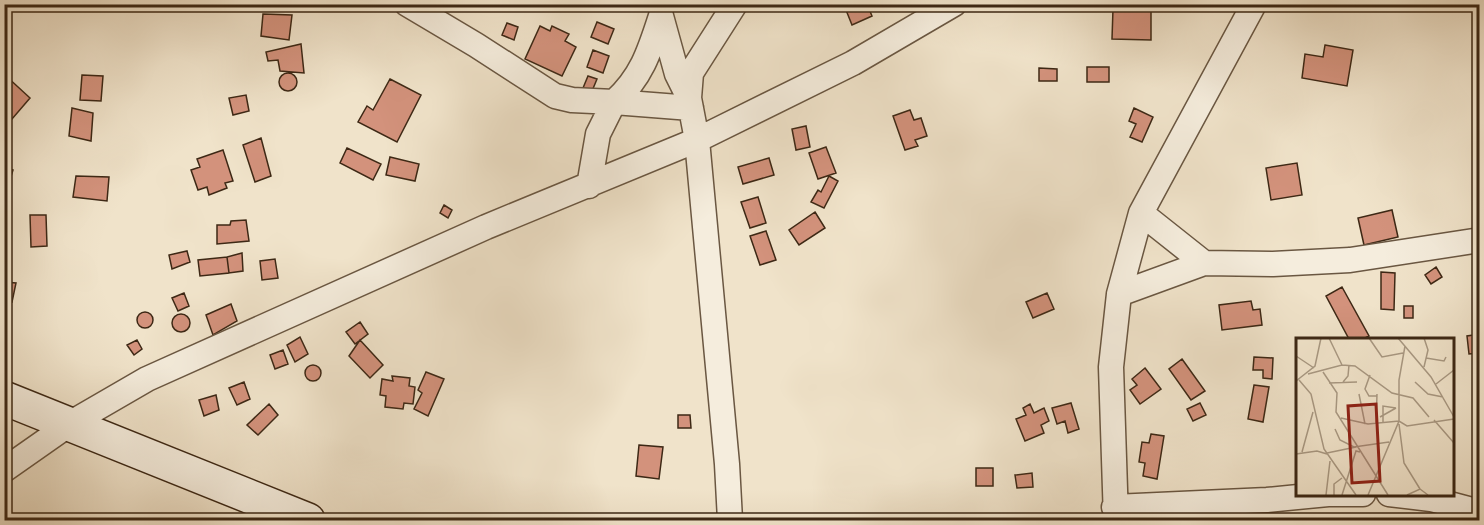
<svg xmlns="http://www.w3.org/2000/svg" width="1484" height="525" font-family="'Gentium Book Plus',serif">
	<rect width="100%" height="100%" fill="#f0e3ca"/>
	<filter id="stains"><feTurbulence type="fractalNoise" baseFrequency=".00333" numOctaves="4"/><feColorMatrix values="0 0 0 0 .2 0 0 0 0 .09 0 0 0 0 .02 0 0 0 .5 -.17"/></filter>
	<radialGradient id="worn" r=".72"><stop offset=".6" stop-color="#630" stop-opacity="0"/><stop offset="1" stop-color="#630" stop-opacity=".3"/></radialGradient>
	<path fill="#d3927c" stroke="#3d2815" stroke-width="1.5" d="M867 4 872 16 852 25 844 5Z
		M1113 9 1151 10V40L1112 39Z
		M263 14 292 15 289 40 261 36Z
		M597 22 614 29 608 44 591 37Z
		M507 23 518 27 514 40 502 35Z
		M540 26 550 31 552 26 569 34 565 41 576 47 562 76 525 59Z
		M301 44 304 73 280 71 278 60 268 61 266 52Z
		M1325 45 1353 50 1347 86 1302 78 1305 54 1323 57Z
		M593 50 609 56 603 73 587 67Z
		M1087 67H1109V82H1087Z
		M1039 68 1057 69V81H1039Z
		M279 82a9 9 0 1 1 18 0a9 9 0 1 1-18 0Z
		M5 75 30 98 12 119 4 112Z
		M82 75 103 76 101 101 80 100Z
		M588 76 597 79 592 91 583 88Z
		M390 79 421 95 397 142 358 122 367 106 373 110Z
		M246 95 249 111 233 115 229 98Z
		M72 108 93 113 91 141 69 136Z
		M1134 108 1153 117 1142 142 1130 137 1136 124 1129 121Z
		M910 110 914 120 921 118 927 136 915 140 918 146 905 150 893 116Z
		M806 126 810 147 796 150 792 129Z
		M261 138 271 176 255 182 243 145Z
		M826 147 836 173 818 179 809 153Z
		M347 148 381 164 373 180 340 163Z
		M223 150 233 181 225 183 227 188 209 195 207 187 198 190 191 170 200 167 197 159Z
		M390 157 419 164 415 181 386 175Z
		M769 158 774 175 743 184 738 167Z
		M1297 163 1302 195 1271 200 1266 168Z
		M4 167 13 170 5 196H4Z
		M76 176 109 177 107 201 73 197Z
		M829 176 838 181 824 208 811 202 818 190 821 192Z
		M758 197 766 223 750 228 741 202Z
		M444 205 452 210 448 218 440 213Z
		M1392 210 1398 237 1364 245 1358 218Z
		M815 212 825 228 799 245 789 230Z
		M30 215H46L47 246 31 247Z
		M246 220 249 241 217 244V225H230L231 221Z
		M766 231 776 260 760 265 750 236Z
		M187 251 190 262 172 269 169 255Z
		M242 253 243 271 229 273 227 257Z
		M227 257 229 273 200 276 198 260Z
		M275 259 278 278 262 280 260 261Z
		M1436 267 1442 277 1431 284 1425 275Z
		M1381 272 1395 273 1394 310 1381 309Z
		M4 282 16 283 12 302 4 300Z
		M1342 287 1369 336 1363 339H1349L1326 296Z
		M184 293 189 306 178 311 172 298Z
		M1047 293 1054 309 1033 318 1026 302Z
		M1251 301 1253 310 1260 309 1262 325 1222 330 1219 305Z
		M231 304 237 321 213 335 206 315Z
		M1404 306H1413V318H1404Z
		M137 320a8 8 0 1 1 16 0a8 8 0 1 1-16 0Z
		M4 312H10L7 331 4 330Z
		M172 323a9 9 0 1 1 18 0a9 9 0 1 1-18 0Z
		M360 322 368 334 355 344 346 332Z
		M1480 334V353L1469 354 1467 336Z
		M300 337 308 354 295 362 287 345Z
		M137 340 142 349 134 355 127 345Z
		M360 340 383 365 370 378 349 356Z
		M283 350 288 364 275 369 270 355Z
		M1254 357 1273 358 1272 379 1263 378V370H1253Z
		M1182 359 1205 391 1191 400 1169 369Z
		M305 373a8 8 0 1 1 16 0a8 8 0 1 1-16 0Z
		M1145 368 1161 389 1140 404 1130 390 1137 385 1132 379Z
		M426 372 444 379 428 416 414 409 422 393 418 390Z
		M392 376 410 378 409 386 415 387 413 404 404 403 403 409 385 407 386 396 380 395 382 379 393 381Z
		M244 382 250 399 237 405 229 388Z
		M1254 385 1269 387 1263 422 1248 419Z
		M216 395 219 410 204 416 199 400Z
		M1071 403 1079 429 1068 433 1065 421 1057 424 1052 408Z
		M1200 403 1206 415 1193 421 1187 409Z
		M269 404 278 415 258 435 247 425Z
		M1030 404 1034 413 1044 408 1049 421 1041 425 1044 433 1025 441 1016 419 1026 415 1023 408Z
		M678 415H690L691 428H678Z
		M1151 434 1164 436 1157 479 1143 476 1145 463 1139 462 1142 442 1149 443Z
		M639 445 663 447 659 479 636 476Z
		M976 468H993V486H976Z
		M1032 473 1033 487 1017 488 1015 475Z"/>
	<g fill="none" stroke-linecap="round" stroke-linejoin="round">
		<g stroke="#6a5742" stroke-width="27">
			<path id="street" d="M407 4 476 45 555 96 572 100 614 102 598 134 589 186
				M661 16 677 74 688 96
				M614 102C642 77 650 50 661 16
				M614 102 691 108
				M1141 213 1204 263
				M1119 294 1204 263 1273 264 1350 260 1480 240
				M4 470 71 423 147 379 486 227 697 140 853 63 954 4
				M1389 494 1431 499 1480 512
				M1114 507 1267 500 1328 494H1363
				M730 520 727 464 697 140 689 98 691 73 735 4
				M1116 520 1111 367 1119 294 1141 213 1254 4"/>
		</g>
		<g stroke="#3d2815" stroke-width="36">
			<path id="secondary" d="M4 398 308 520"/>
		</g>
		<use href="#street" stroke="#f5eddd" stroke-width="24"/>
		<use href="#secondary" stroke="#f5eddd" stroke-width="33"/>
	</g>
	<g transform="translate(1296 338)">
		<rect width="158" height="158" fill="#f0e3ca"/>
		<path fill="none" stroke="#a89882" stroke-width="1.5" d="M33 0 46 27M73 0 86 19 107 15M102 0 135 39 158 79M0 18 18 30M130 20 148 23 150 19M128 29 132 12 128 0M27 34 41 55 40 74 92 157M12 36 46 27 59 28 96 55 117 60 133 79M74 37 69 51 73 58H81M3 42 15 56 28 111 60 157M0 43 19 28 25 0M47 44 52 38 53 27M119 44 132 56 147 59M33 45 61 44M140 46 158 32M63 56 69 86M84 79 100 70M45 80 72 86 103 83 111 88 158 81M138 82 158 105M87 85V68L100 70M80 86 81 56M103 86 108 125 124 151M39 91 44 102 58 109 93 104M6 114 17 74M31 115 60 109M0 116 21 113 31 116M30 157 34 123M38 157V146L46 140M46 157 60 113 64 114M72 157 103 83V42L109 8M111 157 124 151 132 157"/>
		<path fill="#8f2418" fill-opacity="0.15" stroke="#8f2418" stroke-width="3" d="M80 66 84 143 56 145 52 68Z"/>
		<rect width="158" height="158" fill="none" stroke="#3d2815" stroke-width="3"/>
	</g>
	<rect width="1484" height="525" fill="none" stroke="#f0e3ca" stroke-width="24"/>
	<rect x="6" y="6" width="1472" height="513" fill="none" stroke="#3d2815" stroke-width="3"/>
	<rect x="12" y="12" width="1460" height="501" fill="none" stroke="#3d2815" stroke-width="1.5"/>
	<rect width="100%" height="100%" filter="url(#stains)"/>
	<rect width="100%" height="100%" fill="url(#worn)"/>
</svg>
